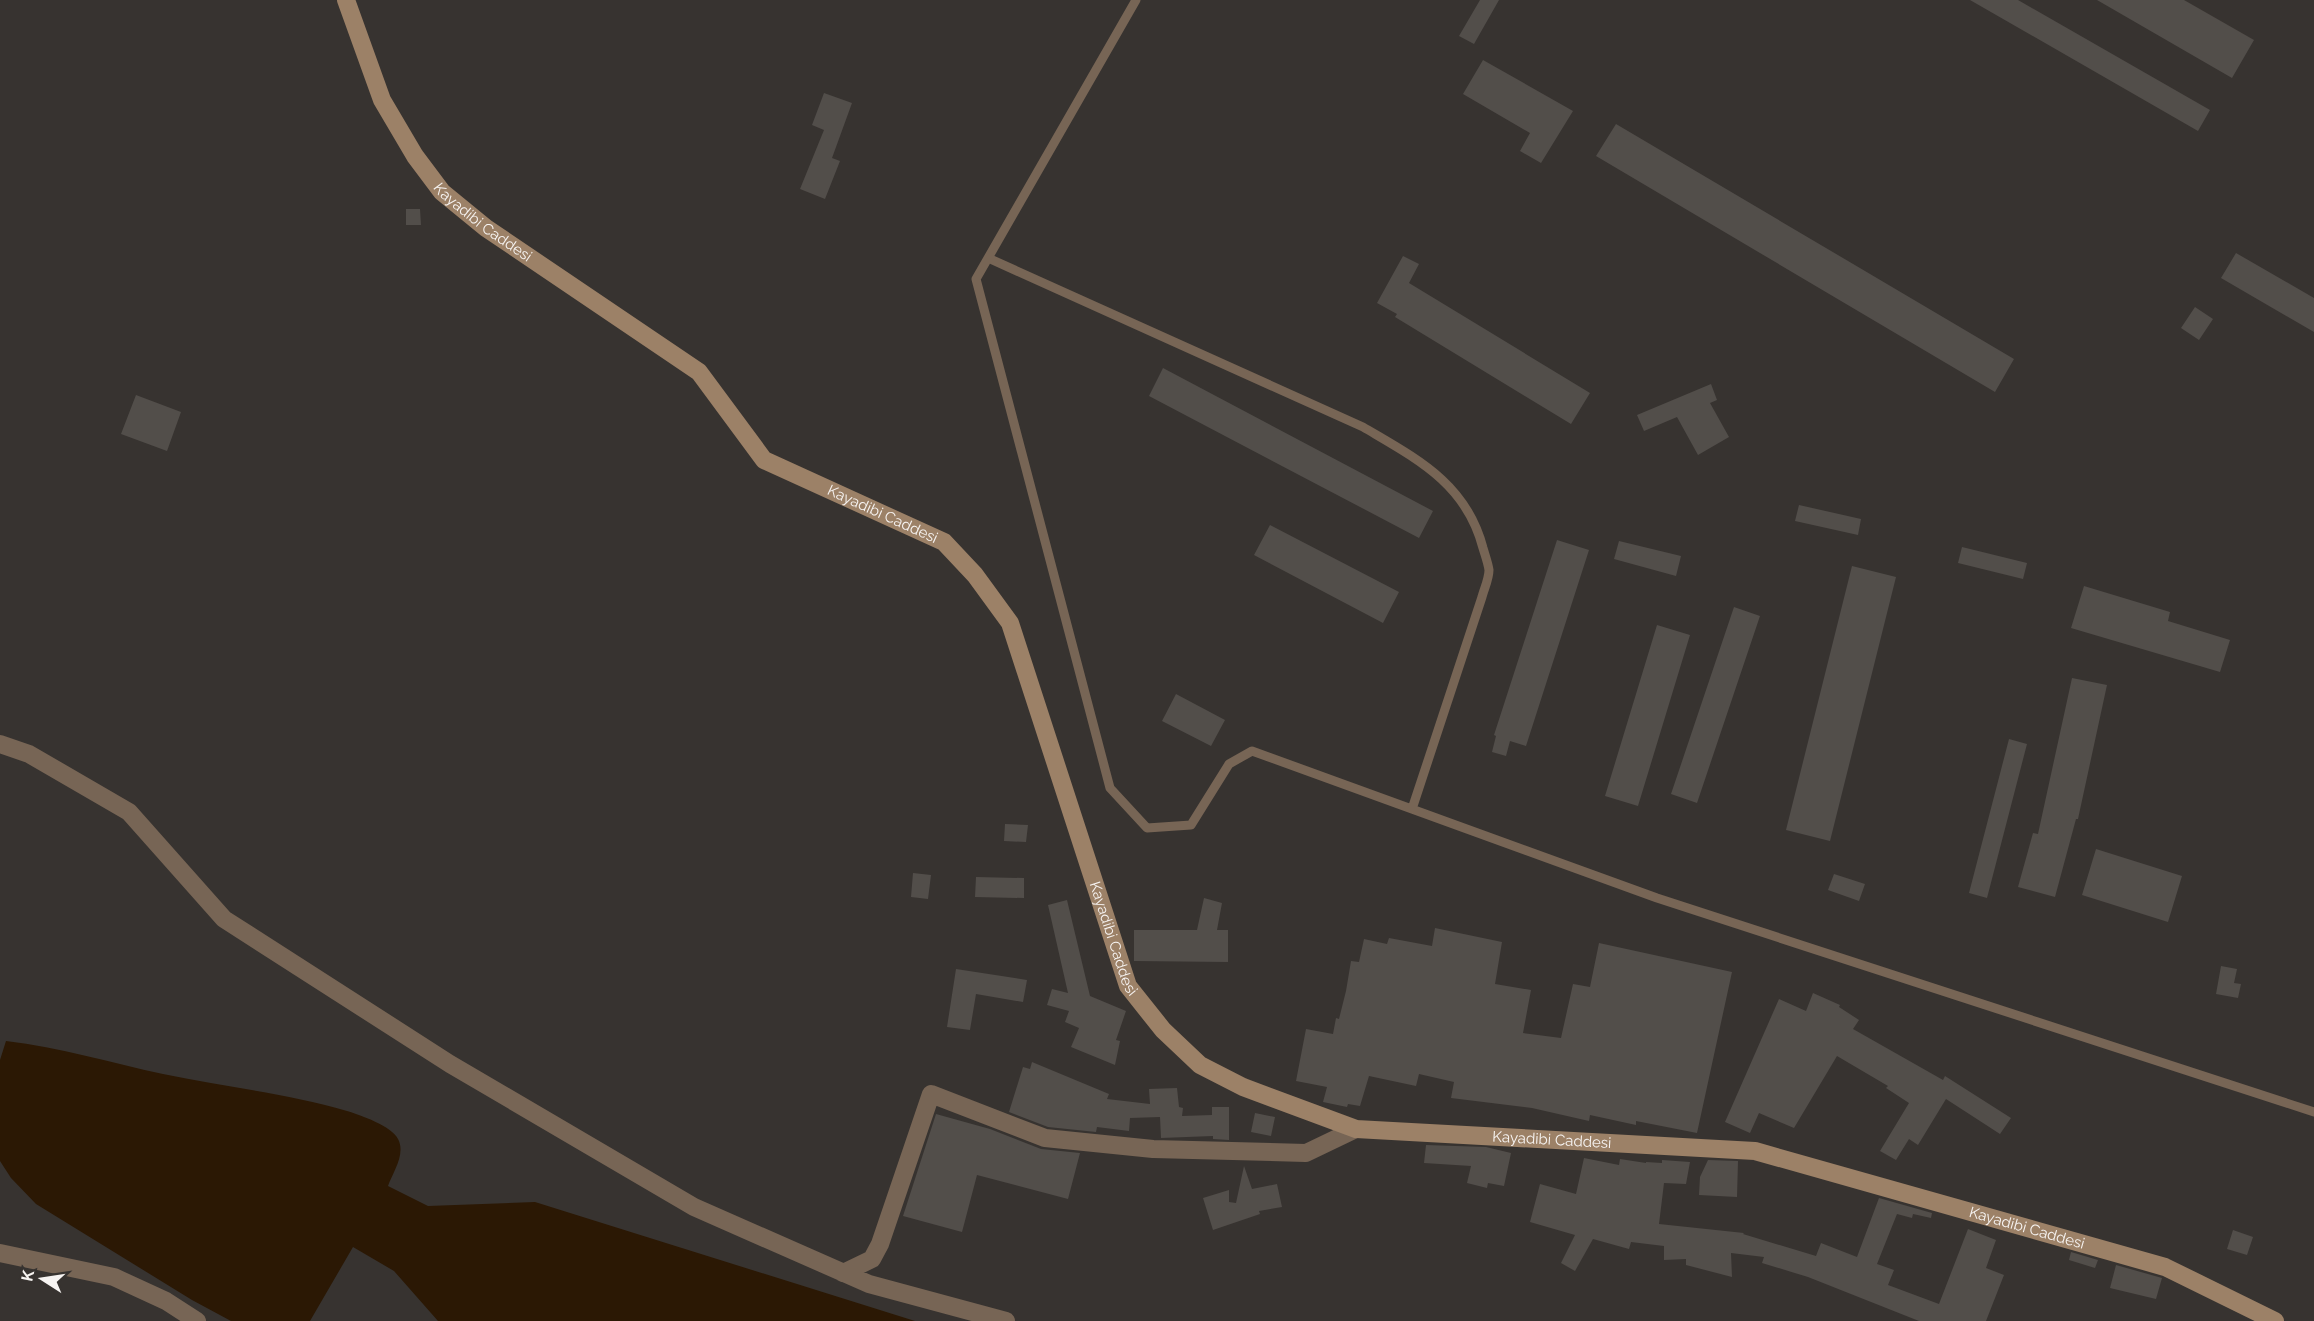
<svg xmlns="http://www.w3.org/2000/svg" width="2314" height="1321" font-family="Raleway,sans-serif">
	<rect width="100%" height="100%" fill="#373330"/>
	<path fill="#2b1804" d="M6 1041C60 1047 111 1063 163 1074 224 1087 287 1093 347 1111 360 1115 392 1126 398 1139 406 1154 393 1172 388 1186L428 1206 535 1202 915 1321H438L394 1271 353 1247 310 1321H231L192 1300 36 1204 11 1178 0 1161V1060Z"/>
	<path fill="#524e4a" d="M1480 0H1499L1474 44 1459 36Z
		M1970 0H2018L2210 110 2198 131Z
		M2097 0H2184L2254 40 2232 78Z
		M1483 60 1573 111 1541 163 1520 151 1530 133 1463 94Z
		M824 93 852 103 832 158 840 161 825 199 800 189 824 130 812 125Z
		M1616 124 2014 359 1995 392 1596 156Z
		M406 209H420L421 225H406Z
		M2236 253 2314 298V332L2221 278Z
		M1403 256 1419 264 1409 283 1590 393 1571 424 1395 317 1397 314 1377 303Z
		M2195 307 2213 319 2199 340 2181 328Z
		M1163 368 1433 511 1419 538 1149 396Z
		M1711 384 1717 400 1710 403 1729 437 1698 455 1677 417 1644 431 1637 415Z
		M136 395 181 412 167 451 121 434Z
		M1799 505 1861 519 1858 535 1795 521Z
		M1270 525 1399 592 1383 623 1254 555Z
		M1557 540 1589 550 1526 746 1510 741 1506 756 1492 752 1496 736 1494 735Z
		M1619 541 1681 556 1676 576 1614 559Z
		M1962 547 2027 563 2023 579 1958 563Z
		M1852 566 1896 577 1830 841 1786 830Z
		M2084 586 2170 612 2168 621 2230 640 2220 672 2071 628Z
		M1734 607 1760 616 1697 803 1671 794Z
		M1657 625 1690 635 1638 806 1605 796Z
		M2072 678 2107 685 2078 819H2076L2055 897 2018 887 2033 833 2038 834Z
		M1176 694 1225 720 1211 746 1162 721Z
		M2009 739 2027 744 1987 898 1969 893Z
		M1005 824 1028 825 1026 842 1004 841Z
		M2096 849 2182 876 2168 922 2082 895Z
		M913 873 931 875 928 899 911 897Z
		M1834 874 1865 884 1859 901 1828 890Z
		M976 877 1024 878V898L975 897Z
		M1204 898 1222 903 1217 930H1228V962L1134 961V930H1197Z
		M1067 900 1090 996 1126 1011 1116 1040 1120 1041 1115 1065 1071 1047 1079 1028 1065 1022 1069 1011 1047 1005 1052 989 1068 993 1048 905Z
		M1435 928 1502 942 1495 984 1531 990 1523 1033 1561 1038 1573 984 1590 987 1599 943 1732 972 1697 1133 1636 1121V1125L1590 1115 1589 1121 1532 1108 1451 1098 1454 1082 1419 1074 1416 1086 1369 1076 1360 1106 1348 1104 1347 1107 1323 1102 1327 1087 1296 1081 1306 1029 1333 1034 1336 1018 1339 1019 1346 991 1351 961 1359 962 1364 939 1387 944 1389 938 1432 946Z
		M2221 966 2237 969 2234 983 2241 984 2238 998 2216 994Z
		M956 969 1027 980 1023 1002 976 994 970 1030 947 1027Z
		M1813 993 1840 1005 1839 1007 1859 1020 1853 1029 1943 1080 1945 1076 2011 1118 2000 1134 1946 1099 1918 1145 1909 1139 1896 1160 1880 1151 1909 1103 1886 1088 1888 1086 1837 1056 1794 1128 1759 1113 1750 1133 1725 1122 1779 999 1806 1011Z
		M1032 1062 1109 1094 1107 1099 1150 1104 1149 1089 1177 1088 1179 1107 1183 1108 1182 1116 1212 1115V1107H1229V1140L1213 1139V1136L1161 1138 1160 1117 1130 1118 1129 1131 1097 1127 1096 1132 1048 1127 1009 1112 1023 1067 1030 1069Z
		M1255 1113 1275 1117 1271 1136 1251 1132Z
		M936 1114 990 1129 1041 1149 1080 1153 1068 1199 977 1175 962 1232 903 1216Z
		M1426 1145 1486 1147 1511 1153 1504 1186 1488 1183 1487 1188 1467 1183 1471 1166 1424 1163Z
		M1584 1158 1619 1165 1620 1159 1646 1163V1162L1662 1163V1160L1690 1162 1686 1184 1664 1183 1659 1224 1744 1233 1743 1234 1816 1256 1821 1243 1857 1257 1879 1198 1932 1213 1931 1218 1913 1214 1912 1218 1897 1214 1877 1264 1894 1270 1888 1285 1939 1304 1968 1229 1996 1240 1986 1268 2004 1275 1986 1321H1919L1808 1277 1762 1263 1764 1257 1731 1253 1732 1277 1686 1265V1259L1664 1260V1246L1631 1242 1629 1249 1593 1239 1575 1271 1561 1263 1575 1235 1530 1222 1540 1184 1576 1194Z
		M1708 1160 1738 1161 1737 1197 1699 1195 1700 1177Z
		M1244 1166 1252 1189 1277 1184 1282 1207 1259 1211 1260 1214 1213 1230 1203 1198 1229 1190V1202L1236 1203Z
		M2233 1230 2253 1237 2247 1255 2227 1249Z
		M2071 1252 2098 1260 2095 1268 2069 1260Z
		M2116 1265 2162 1278 2156 1299 2110 1288Z"/>
	<g fill="none" stroke-linecap="round" stroke-linejoin="round">
		<path stroke="#776555" stroke-width="9" d="M1136 0 976 279 1110 788 1147 828 1191 825 1229 764 1252 751 1657 898 2314 1112
			M988 258 1363 427C1417 459 1466 483 1483 548 1485 555 1488 563 1489 570 1489 579 1484 589 1482 597L1412 809"/>
		<path stroke="#776555" stroke-width="18" d="M0 744 29 754 129 812 224 919 450 1064 694 1207 869 1284 1006 1321
			M0 1253 114 1277 166 1301 197 1321
			M843 1273 872 1259 880 1244 931 1094 1045 1138 1153 1149 1306 1153 1356 1129"/>
		<path stroke="#9c8167" stroke-width="18" id="s1" d="M346 0 382 100 415 156 442 192 486 228 699 372 764 460 944 542 975 575 1010 623 1128 986 1163 1030 1200 1065 1243 1087 1356 1129 1755 1151 2165 1267 2275 1321"/>
	</g>
	<g text-anchor="middle" stroke-width="6" stroke-linejoin="round" paint-order="stroke">
		<g font-size="15" fill="#f7f4f2" stroke="#373330">
			<text dy="5" stroke="none"><textPath href="#s1" startOffset="267">Kayadibi Caddesi</textPath></text>
			<text dy="5" stroke="none"><textPath href="#s1" startOffset="770">Kayadibi Caddesi</textPath></text>
			<text dy="5" stroke="none"><textPath href="#s1" startOffset="1274">Kayadibi Caddesi</textPath></text>
			<text dy="5" stroke="none"><textPath href="#s1" startOffset="1796">Kayadibi Caddesi</textPath></text>
			<text dy="5" stroke="none"><textPath href="#s1" startOffset="2282">Kayadibi Caddesi</textPath></text>
		</g>
	</g>
	<g transform="translate(42 1279) rotate(282)" stroke="#373330" stroke-width="4.5" paint-order="stroke">
	<path d="M0-4.5L10 22L0 15L-10 22Z" fill="#f7f4f2"/>
	<text y="-9" font-size="16" font-weight="bold" text-anchor="middle" fill="#f7f4f2">K</text>
	</g>
</svg>
